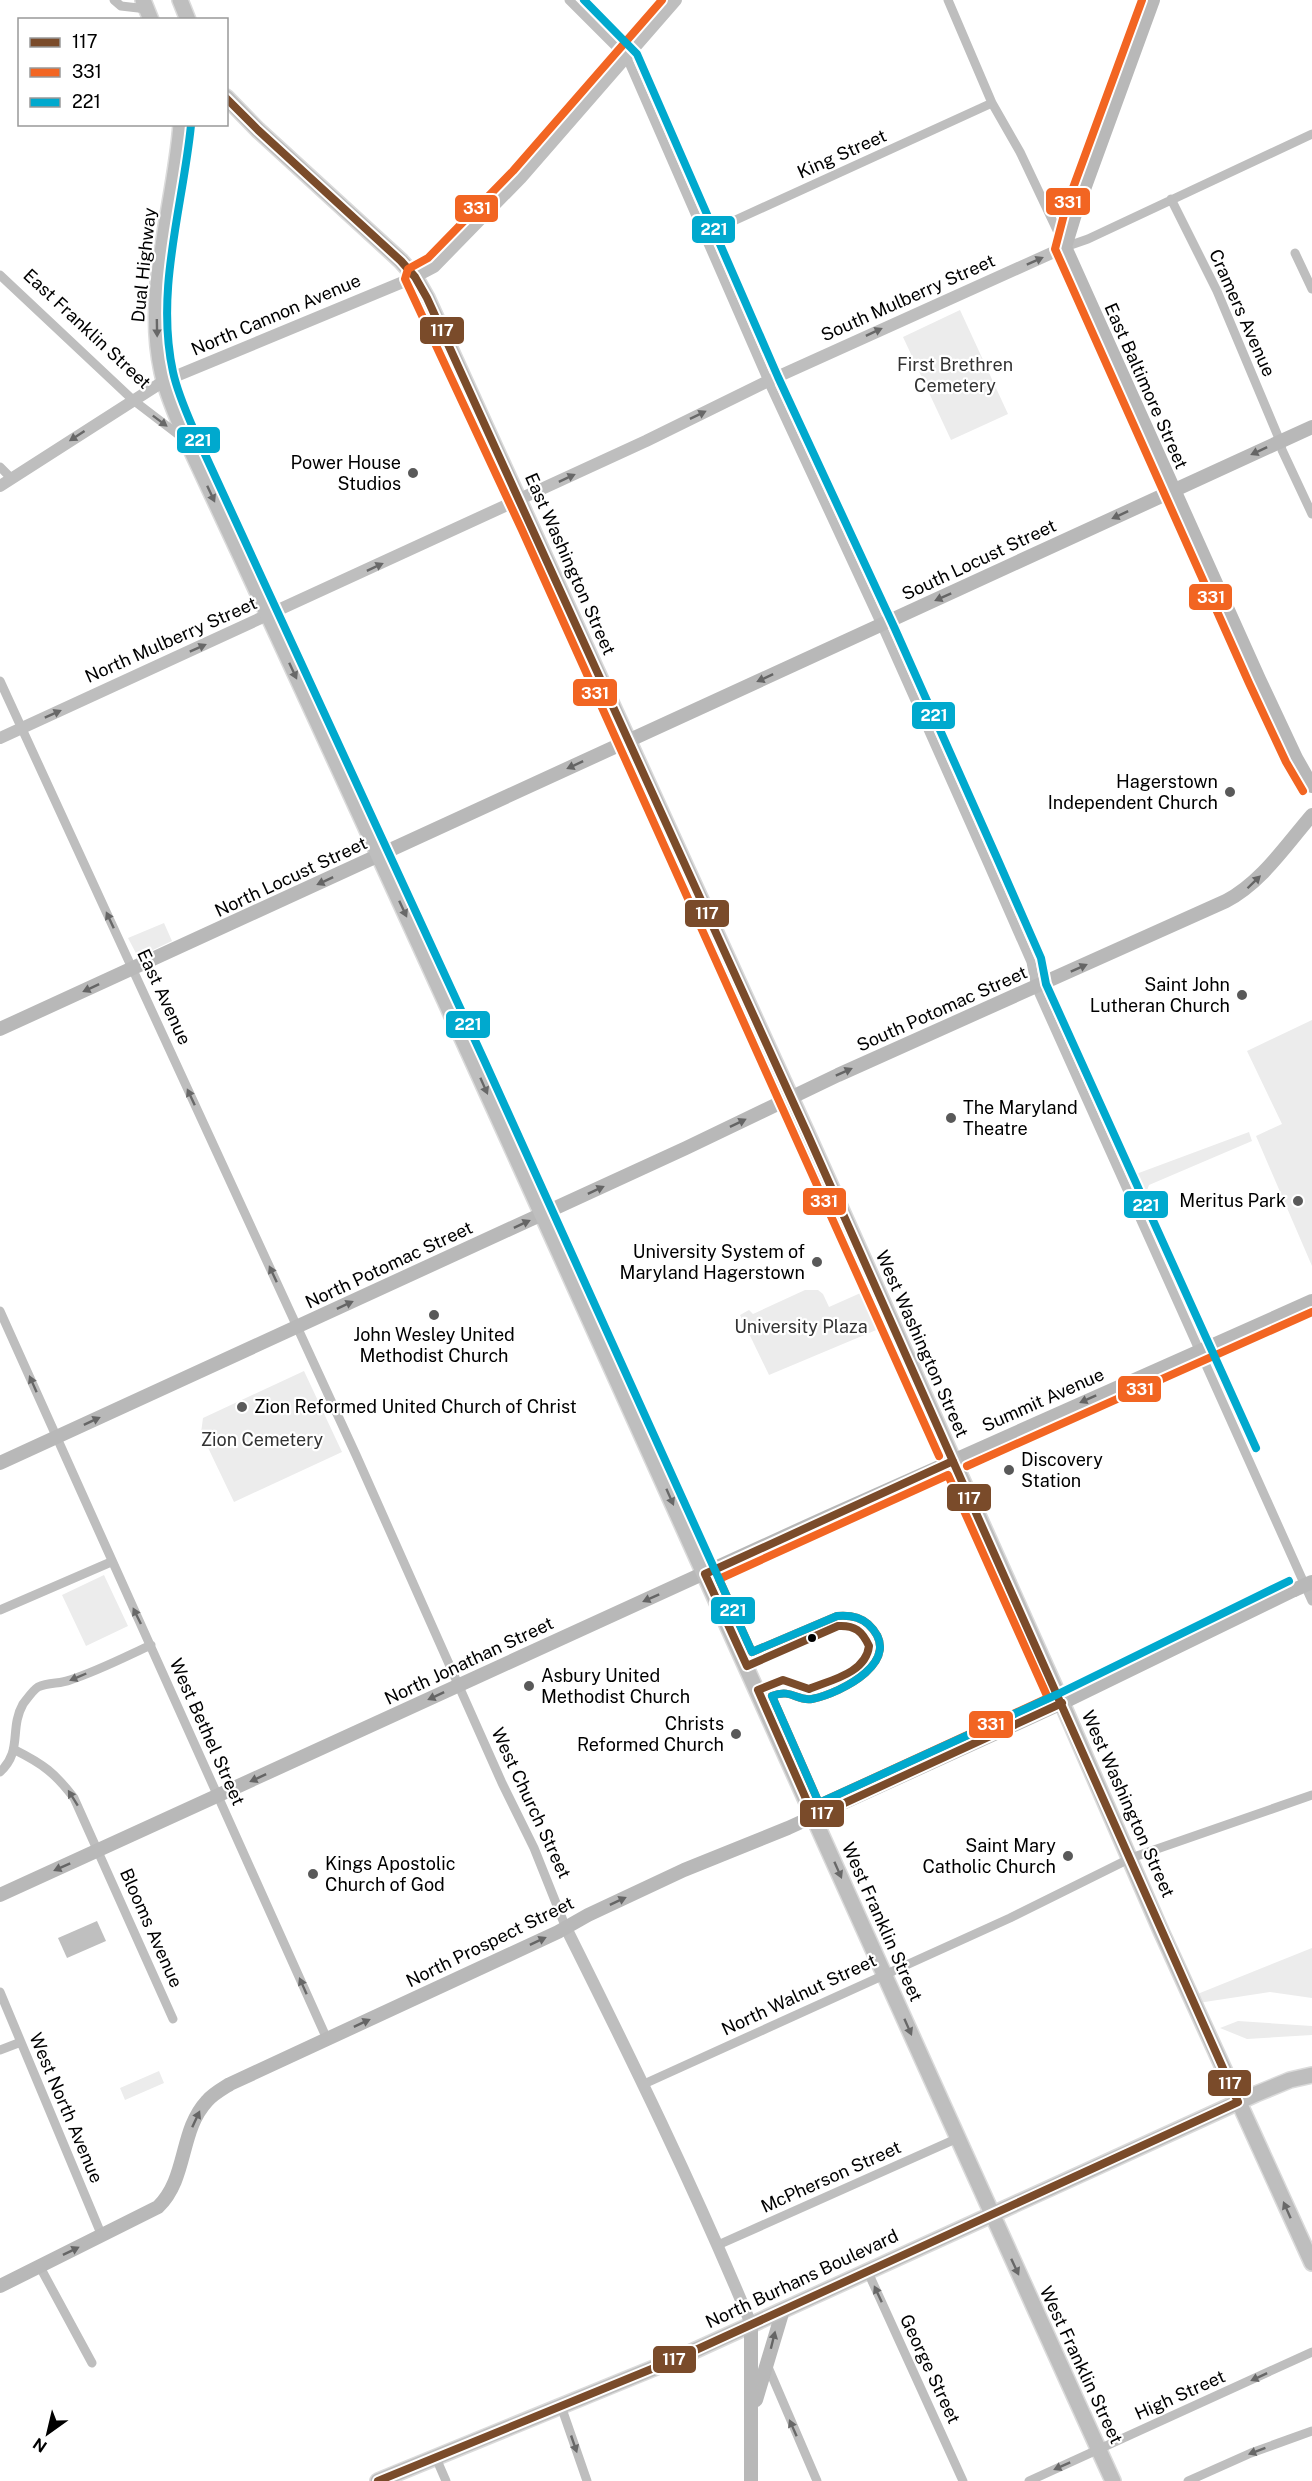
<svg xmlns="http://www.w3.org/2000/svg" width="1312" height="2481" font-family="'Public Sans',sans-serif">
	<rect width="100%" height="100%" fill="#fff"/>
	<path fill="#ececec" d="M960 310 1008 414 951 440 903 337Z
		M164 923 172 941 138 957 128 938Z
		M1312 1020V1266L1256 1136 1282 1124 1247 1051Z
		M1249 1132 1252 1141 1149 1185 1146 1193 1136 1196 1128 1177Z
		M805 1290H818L823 1294 829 1307 865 1291 881 1328 769 1375 740 1315 749 1310 753 1314Z
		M304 1371 342 1452 234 1502 201 1433 203 1418Z
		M104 1575 128 1626 86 1646 62 1595Z
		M1312 1948V1998L1270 1992 1198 2003 1195 1995Z
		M1238 2021 1312 2026V2035L1247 2039 1220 2028Z
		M159 2071 164 2083 125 2100 120 2088Z"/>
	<path fill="#bfbfbf" d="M97 1921 106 1941 67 1958 58 1938Z"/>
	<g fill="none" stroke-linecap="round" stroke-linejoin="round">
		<g stroke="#dbdbdb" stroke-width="18">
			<path id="primary" d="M143 0 151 20
				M180 0 188 20
				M226 97 258 130 401 261 415 277 427 298 807 1133 1062 1703 1161 1931 1312 2263
				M181 124C175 206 144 290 162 372 167 396 178 418 187 441 503 1117 804 1801 1113 2481
				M378 2481 676 2359 1256 2094 1290 2080 1312 2075"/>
		</g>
		<path stroke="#bebebe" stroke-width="9" d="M114 0 121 6 147 9
			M569 0 627 58 768 381 885 633 987 862 1031 962 1036 987 1312 1601
			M948 0 992 103 1020 152 1065 247 1088 239 1312 134
			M1171 199 1217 291 1280 441 1282 450 1312 514
			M705 234 992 103
			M1295 253 1312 289
			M0 275 133 400 184 439
			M0 467 11 478
			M0 681 356 1455 502 1783 534 1848 566 1928
			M0 1311 327 2039
			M0 1610 111 1562
			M15 1750C43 1764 55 1773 74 1798L173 2019
			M0 1772C23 1751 9 1729 23 1704 27 1699 33 1690 38 1687 49 1682 60 1684 70 1680 98 1671 125 1657 151 1645
			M0 1992 102 2236
			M0 2050 21 2042
			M644 2084 1010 1918 1131 1858 1312 1795
			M718 2245 958 2138
			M40 2267 92 2363
			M867 2270 963 2481
			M768 2367 817 2481
			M561 2406 587 2481
			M436 2458 446 2481
			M1029 2481 1312 2352
			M1188 2481 1251 2453 1312 2431"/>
		<path stroke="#bebebe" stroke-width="12" d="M0 486 164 381 415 277 434 267 521 178 676 0
			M0 738 646 441 768 381 1065 247
			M566 1928C631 2058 695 2189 751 2324"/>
		<path stroke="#b8b8b8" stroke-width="14" d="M1153 0 1076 211 1065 247 1259 679 1296 758 1312 786
			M0 1029 1312 427
			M0 1463 686 1148 838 1075 1226 901C1262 882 1286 845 1312 815
			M0 1895 829 1516 1312 1301
			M0 2286 158 2207C188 2178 179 2131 207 2101 213 2094 222 2089 230 2084L558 1932 588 1915 684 1870 788 1828 1062 1703 1294 1590
			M756 2400 783 2310
			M751 2481V2324"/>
		<use href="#primary" stroke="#bebebe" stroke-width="15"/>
		<path stroke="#b8b8b8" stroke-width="14" d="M1294 1590 1312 1582"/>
		<g stroke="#fff" stroke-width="12">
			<path id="bus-1" d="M226 98 258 130 401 261 415 277 427 298 807 1133 1238 2102 676 2359 378 2481
				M953 1461 705 1574 747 1666 838 1626C855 1625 862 1631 869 1646 866 1673 831 1680 809 1689L783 1680 758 1690 814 1817 1062 1703"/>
		</g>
		<g stroke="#fff" stroke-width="12">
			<path id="bus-2" d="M662 0 513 171 428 258 408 269 405 279 522 530 939 1456
				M1142 0 1066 207 1055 249 1249 683 1286 762 1303 791
				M967 1466 1312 1312
				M948 1475 1048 1698 819 1803 772 1696C792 1688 797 1702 812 1699 841 1693 907 1660 868 1624 859 1616 848 1615 837 1616L752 1652 719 1579Z"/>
		</g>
		<g stroke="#fff" stroke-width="12">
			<path id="bus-3" d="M584 0 637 54 778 377 895 629 997 858 1041 958 1046 984 1256 1448
				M191 125C183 206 155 290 173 372 178 395 188 416 197 437L485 1062 752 1652 837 1616C848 1615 859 1616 868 1624 907 1660 841 1693 812 1699 797 1702 792 1688 772 1696L819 1803 1058 1694 1289 1581"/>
		</g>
		<use href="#bus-1" stroke="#7a4b2a" stroke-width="8"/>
		<use href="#bus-2" stroke="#f26522" stroke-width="8"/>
		<use href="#bus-3" stroke="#00a9ce" stroke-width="8"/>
	</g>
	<defs><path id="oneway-solid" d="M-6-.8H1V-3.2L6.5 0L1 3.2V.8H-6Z" transform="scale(1.5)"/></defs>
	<g fill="#686868">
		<use href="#oneway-solid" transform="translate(1035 261) rotate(-24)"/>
		<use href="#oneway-solid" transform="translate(157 328) rotate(89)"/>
		<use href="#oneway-solid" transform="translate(874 332) rotate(-25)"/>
		<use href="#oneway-solid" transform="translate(698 415) rotate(-26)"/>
		<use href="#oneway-solid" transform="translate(160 421) rotate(37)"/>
		<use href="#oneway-solid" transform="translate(77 436) rotate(147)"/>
		<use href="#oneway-solid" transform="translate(567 478) rotate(-25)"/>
		<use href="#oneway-solid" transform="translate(211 494) rotate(65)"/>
		<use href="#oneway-solid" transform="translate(375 567) rotate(-25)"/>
		<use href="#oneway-solid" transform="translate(198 648) rotate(-24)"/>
		<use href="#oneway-solid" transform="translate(293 671) rotate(65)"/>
		<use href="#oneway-solid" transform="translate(53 714) rotate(-24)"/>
		<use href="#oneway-solid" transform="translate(403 909) rotate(65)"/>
		<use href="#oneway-solid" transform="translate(110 920) rotate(-115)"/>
		<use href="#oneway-solid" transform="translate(484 1086) rotate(66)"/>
		<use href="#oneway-solid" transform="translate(191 1097) rotate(-115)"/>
		<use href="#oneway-solid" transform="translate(273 1274) rotate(-115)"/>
		<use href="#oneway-solid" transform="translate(33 1384) rotate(-114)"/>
		<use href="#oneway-solid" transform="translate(670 1497) rotate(66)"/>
		<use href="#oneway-solid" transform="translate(137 1616) rotate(-116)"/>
		<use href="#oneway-solid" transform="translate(78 1677) rotate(157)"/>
		<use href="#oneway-solid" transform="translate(73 1798) rotate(-122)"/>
		<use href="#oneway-solid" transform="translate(838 1870) rotate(66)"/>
		<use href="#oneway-solid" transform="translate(303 1986) rotate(-114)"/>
		<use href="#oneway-solid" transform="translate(908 2027) rotate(66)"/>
		<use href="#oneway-solid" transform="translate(1287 2210) rotate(-114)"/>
		<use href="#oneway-solid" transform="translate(1015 2267) rotate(65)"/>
		<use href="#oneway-solid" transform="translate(878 2294) rotate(-115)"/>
		<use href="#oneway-solid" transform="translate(1259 2377) rotate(155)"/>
		<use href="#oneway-solid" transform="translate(793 2428) rotate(-114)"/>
		<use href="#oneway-solid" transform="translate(574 2444) rotate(71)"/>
		<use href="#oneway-solid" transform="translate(1257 2451) rotate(159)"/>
		<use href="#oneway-solid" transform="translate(1062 2466) rotate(156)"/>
	</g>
	<g fill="#656565">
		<use href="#oneway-solid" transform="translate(1259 451) rotate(155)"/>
		<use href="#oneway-solid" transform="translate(1120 515) rotate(155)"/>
		<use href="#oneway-solid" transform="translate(943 597) rotate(156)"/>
		<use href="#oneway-solid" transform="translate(765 678) rotate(155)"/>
		<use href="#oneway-solid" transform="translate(575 765) rotate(155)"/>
		<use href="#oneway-solid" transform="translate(325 881) rotate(155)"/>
		<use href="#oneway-solid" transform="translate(1254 882) rotate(-44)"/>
		<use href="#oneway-solid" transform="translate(1079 968) rotate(-24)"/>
		<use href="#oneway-solid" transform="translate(91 988) rotate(155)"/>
		<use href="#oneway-solid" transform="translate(844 1072) rotate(-24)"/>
		<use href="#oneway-solid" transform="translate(738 1123) rotate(-26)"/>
		<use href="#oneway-solid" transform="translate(596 1190) rotate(-25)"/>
		<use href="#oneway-solid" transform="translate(522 1224) rotate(-25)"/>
		<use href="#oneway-solid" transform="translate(345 1305) rotate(-25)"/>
		<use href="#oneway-solid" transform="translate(1088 1399) rotate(156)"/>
		<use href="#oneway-solid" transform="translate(92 1421) rotate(-25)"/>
		<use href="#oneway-solid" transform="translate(651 1598) rotate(156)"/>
		<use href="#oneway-solid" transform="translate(436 1696) rotate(155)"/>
		<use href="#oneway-solid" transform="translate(258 1778) rotate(155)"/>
		<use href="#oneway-solid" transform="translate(62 1867) rotate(156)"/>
		<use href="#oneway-solid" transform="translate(618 1901) rotate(-25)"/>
		<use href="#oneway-solid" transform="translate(538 1941) rotate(-25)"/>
		<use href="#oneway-solid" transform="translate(362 2023) rotate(-25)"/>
		<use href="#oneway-solid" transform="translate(196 2119) rotate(-65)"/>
		<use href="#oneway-solid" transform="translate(71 2251) rotate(-26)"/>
		<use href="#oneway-solid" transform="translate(773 2340) rotate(-76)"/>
	</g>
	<g fill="#595959" stroke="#fff" stroke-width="2">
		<circle cx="413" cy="473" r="6"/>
		<circle cx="1230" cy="792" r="6"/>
		<circle cx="1242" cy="995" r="6"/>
		<circle cx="951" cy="1118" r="6"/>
		<circle cx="1298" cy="1201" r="6"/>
		<circle cx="817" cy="1262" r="6"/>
		<circle cx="434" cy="1315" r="6"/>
		<circle cx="242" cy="1407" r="6"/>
		<circle cx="1009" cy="1470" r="6"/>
		<circle cx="529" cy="1686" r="6"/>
		<circle cx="736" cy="1734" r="6"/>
		<circle cx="1068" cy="1856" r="6"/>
		<circle cx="313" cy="1874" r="6"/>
	</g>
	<circle fill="#000" stroke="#fff" stroke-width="2" cx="812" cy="1638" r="5"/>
	<g text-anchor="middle" stroke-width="4.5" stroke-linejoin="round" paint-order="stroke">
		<g font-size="18" fill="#000" stroke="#fff">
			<text transform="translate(842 154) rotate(-24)" y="6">King Street</text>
			<text transform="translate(144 265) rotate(-84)" y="6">Dual Highway</text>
			<text transform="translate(908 298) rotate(-24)" y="6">South Mulberry Street</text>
			<text transform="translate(1242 313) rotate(66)" y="6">Cramers Avenue</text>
			<text transform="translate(276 315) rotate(-23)" y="6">North Cannon Avenue</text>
			<text transform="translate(87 329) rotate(43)" y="6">East Franklin Street</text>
			<text transform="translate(1146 386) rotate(66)" y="6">East Baltimore Street</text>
			<text transform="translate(979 560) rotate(-25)" y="6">South Locust Street</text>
			<text transform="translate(570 564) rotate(66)" y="6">East Washington Street</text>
			<text transform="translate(171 640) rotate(-24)" y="6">North Mulberry Street</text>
			<text transform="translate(291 877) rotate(-25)" y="6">North Locust Street</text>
			<text transform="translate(164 997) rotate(65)" y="6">East Avenue</text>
			<text transform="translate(942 1009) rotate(-24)" y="6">South Potomac Street</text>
			<text transform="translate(389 1265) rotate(-25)" y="6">North Potomac Street</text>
			<text transform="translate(922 1344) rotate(66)" y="6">West Washington Street</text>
			<text transform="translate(1043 1400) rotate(-24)" y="6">Summit Avenue</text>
			<text transform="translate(469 1661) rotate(-25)" y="6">North Jonathan Street</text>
			<text transform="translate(207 1732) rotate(66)" y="6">West Bethel Street</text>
			<text transform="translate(531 1803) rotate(65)" y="6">West Church Street</text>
			<text transform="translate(1128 1804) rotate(66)" y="6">West Washington Street</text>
			<text transform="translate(882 1922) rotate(66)" y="6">West Franklin Street</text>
			<text transform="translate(151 1928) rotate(66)" y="6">Blooms Avenue</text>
			<text transform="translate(490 1942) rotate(-26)" y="6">North Prospect Street</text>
			<text transform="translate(799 1995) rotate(-25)" y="6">North Walnut Street</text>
			<text transform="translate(66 2108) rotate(67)" y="6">West North Avenue</text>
			<text transform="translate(831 2177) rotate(-24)" y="6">McPherson Street</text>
			<text transform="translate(802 2279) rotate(-25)" y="6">North Burhans Boulevard</text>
			<text transform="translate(1081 2365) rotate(65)" y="6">West Franklin Street</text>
			<text transform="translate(930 2369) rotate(65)" y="6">George Street</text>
			<text transform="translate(1180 2395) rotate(-24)" y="6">High Street</text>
		</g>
		<g font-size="18" fill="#333" stroke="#fff">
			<text x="955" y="371">First Brethren<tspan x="955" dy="21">Cemetery</tspan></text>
			<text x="801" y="1333">University Plaza</text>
			<text x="262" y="1446">Zion Cemetery</text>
		</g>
		<g font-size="18" fill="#000" stroke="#fff" text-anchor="end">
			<text x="401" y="469">Power House<tspan x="401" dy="21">Studios</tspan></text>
			<text x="1218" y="788">Hagerstown<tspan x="1218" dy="21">Independent Church</tspan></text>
			<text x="1230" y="991">Saint John<tspan x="1230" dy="21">Lutheran Church</tspan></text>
			<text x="963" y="1114" text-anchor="start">The Maryland<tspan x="963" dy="21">Theatre</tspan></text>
			<text x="1286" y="1207">Meritus Park</text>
			<text x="805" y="1258">University System of<tspan x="805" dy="21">Maryland Hagerstown</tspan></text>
			<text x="434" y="1341" text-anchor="middle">John Wesley United<tspan x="434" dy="21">Methodist Church</tspan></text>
			<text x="254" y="1413" text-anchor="start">Zion Reformed United Church of Christ</text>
			<text x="1021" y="1466" text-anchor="start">Discovery<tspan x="1021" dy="21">Station</tspan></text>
			<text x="541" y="1682" text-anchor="start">Asbury United<tspan x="541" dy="21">Methodist Church</tspan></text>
			<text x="724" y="1730">Christs<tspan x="724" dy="21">Reformed Church</tspan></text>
			<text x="1056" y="1852">Saint Mary<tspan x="1056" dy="21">Catholic Church</tspan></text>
			<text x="325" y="1870" text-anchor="start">Kings Apostolic<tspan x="325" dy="21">Church of God</tspan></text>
		</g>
	</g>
	<g stroke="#fff" stroke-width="2">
		<rect x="1045" y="187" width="46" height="29" rx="6" fill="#f26522"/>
		<rect x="454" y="194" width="45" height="29" rx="6" fill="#f26522"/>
		<rect x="691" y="215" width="45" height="29" rx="6" fill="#00a9ce"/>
		<rect x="419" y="316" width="46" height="29" rx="6" fill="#7a4b2a"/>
		<rect x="176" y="426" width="45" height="28" rx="6" fill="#00a9ce"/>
		<rect x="1188" y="583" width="45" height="28" rx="6" fill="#f26522"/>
		<rect x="572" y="678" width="46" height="29" rx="6" fill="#f26522"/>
		<rect x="911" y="701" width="45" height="29" rx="6" fill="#00a9ce"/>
		<rect x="684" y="899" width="46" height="29" rx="6" fill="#7a4b2a"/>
		<rect x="445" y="1010" width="46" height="29" rx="6" fill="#00a9ce"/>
		<rect x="802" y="1187" width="45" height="29" rx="6" fill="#f26522"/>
		<rect x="1123" y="1190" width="46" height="29" rx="6" fill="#00a9ce"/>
		<rect x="1117" y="1375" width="45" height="28" rx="6" fill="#f26522"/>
		<rect x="946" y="1483" width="46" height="29" rx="6" fill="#7a4b2a"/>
		<rect x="710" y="1596" width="46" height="29" rx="6" fill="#00a9ce"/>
		<rect x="968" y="1710" width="46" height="29" rx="6" fill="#f26522"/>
		<rect x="799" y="1799" width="46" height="29" rx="6" fill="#7a4b2a"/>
		<rect x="1207" y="2069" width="45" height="28" rx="6" fill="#7a4b2a"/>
		<rect x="652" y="2345" width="45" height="29" rx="6" fill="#7a4b2a"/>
	</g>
	<g font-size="16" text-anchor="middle" font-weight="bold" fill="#fff">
		<text x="1068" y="208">331</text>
		<text x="477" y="214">331</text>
		<text x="714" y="235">221</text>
		<text x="442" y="336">117</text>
		<text x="198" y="446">221</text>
		<text x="1211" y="603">331</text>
		<text x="595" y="699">331</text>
		<text x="934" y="721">221</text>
		<text x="707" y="919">117</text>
		<text x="468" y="1030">221</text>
		<text x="824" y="1207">331</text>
		<text x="1146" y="1211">221</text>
		<text x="1140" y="1395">331</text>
		<text x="969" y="1504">117</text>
		<text x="733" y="1616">221</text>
		<text x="991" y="1730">331</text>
		<text x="822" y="1819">117</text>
		<text x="1230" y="2089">117</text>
		<text x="674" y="2365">117</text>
	</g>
	<rect x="18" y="18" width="210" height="108" fill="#ffffff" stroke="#999999" stroke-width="1.5"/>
	<rect x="30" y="38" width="30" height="9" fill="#7a4b2a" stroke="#999999" stroke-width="1.5"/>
	<text x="72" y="48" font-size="18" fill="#000000">117</text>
	<rect x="30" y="68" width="30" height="9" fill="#f26522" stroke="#999999" stroke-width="1.5"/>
	<text x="72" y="78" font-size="18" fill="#000000">331</text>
	<rect x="30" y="98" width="30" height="9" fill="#00a9ce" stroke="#999999" stroke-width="1.5"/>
	<text x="72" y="108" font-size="18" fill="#000000">221</text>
	<g transform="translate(48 2433) rotate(214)" stroke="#ffffff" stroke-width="4.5" paint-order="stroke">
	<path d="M0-4.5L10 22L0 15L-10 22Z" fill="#000000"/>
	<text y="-9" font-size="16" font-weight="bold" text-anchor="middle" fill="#000000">N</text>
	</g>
</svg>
